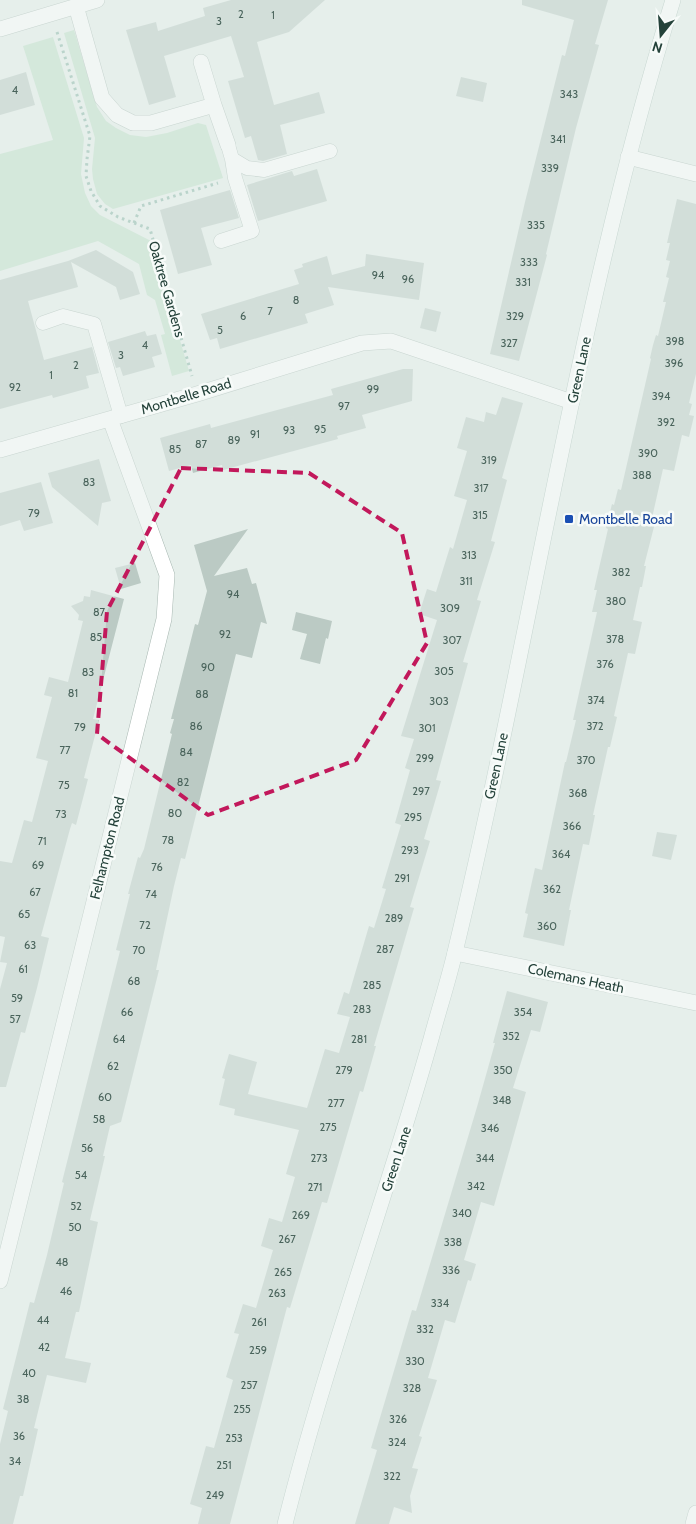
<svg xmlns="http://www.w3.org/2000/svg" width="696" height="1524" font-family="Cabin,sans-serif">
	<rect width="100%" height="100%" fill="#e6efeb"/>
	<path fill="#bfe0c8" d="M74 30 97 107 106 121 116 128 130 135 146 137 167 133 198 123 206 125 223 178 113 209 105 204 97 194 93 179 92 169 95 138 64 33Z
		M53 37 84 138 81 174 85 193 91 206 100 215 151 241 189 371 172 376 161 335 165 334 155 300 147 295 139 264 98 241 0 271V154L53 140 23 46Z"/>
	<path fill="#bbcac4" d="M231 0H325L289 32 257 42 274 105 319 92 325 113 280 125 287 154 263 161 258 160 251 136 245 138 228 81 244 77 231 36 164 56 176 97 149 105 126 30 156 22 158 31 205 16 203 8Z
		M522 0H608L595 44 599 45 576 128 546 254 547 255 519 361 490 354 525 202 562 55 565 56 574 20 522 5Z
		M26 72 35 105 0 115V80Z
		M461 77 487 83 483 102 456 96Z
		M317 169 327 201 258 221 247 185 292 171 294 176Z
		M230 190 239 218 201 228 212 265 178 274 160 210Z
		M677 199 696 204V374L689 403 692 404 689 415 694 416 689 437 682 435 674 471 663 469 652 518 656 519 644 566H646L642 587H640L633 620 642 622 635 654 628 653 614 716 617 717 610 747H608L593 815H595L589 845 583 844 569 910H571L564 946 523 937 528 914 525 913 535 868 542 870 565 762H566L576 720H573L597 612H592L597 590H594L608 529 606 528 612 504 614 505 618 489 621 490 651 359 650 358 653 345 656 335 658 336 666 302H663L669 278 666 277 670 261 666 260 670 243H667Z
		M96 250 133 272 140 294 120 300 116 287 71 262 78 287 28 301 44 360 92 347 99 373 86 376 89 388 53 398 52 395 0 409V280L68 261Z
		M366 254 424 263 419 300 328 287 334 305 305 314 308 323 220 349 217 338 210 340 201 314 299 284 294 270 303 267 302 264 327 256 332 275 365 266Z
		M425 308 441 312 436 332 420 328Z
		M145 331 147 336 156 334 162 354 152 357 155 367 123 376 120 367 116 368 108 342Z
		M403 369H413L412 401 362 415 366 428 337 436 338 439 223 470 222 465 193 473 191 465 169 471 160 438 210 424 211 428 333 395 331 389Z
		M502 397 523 403 502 478 507 480 491 541 495 542 477 600 481 601 463 662 468 663 436 780 441 781 424 839 430 841 410 907 414 908 374 1046H376L363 1092 360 1091 327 1203 322 1202 290 1308 287 1307 230 1524H198L202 1508 190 1504 206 1446 214 1448 233 1380 226 1377 239 1334 234 1333 243 1304 256 1308 273 1250 261 1246 269 1218 282 1222 295 1177 286 1174 299 1130 234 1115 235 1109 219 1105 225 1079 222 1078 229 1054 257 1062 248 1094 307 1108 325 1049 339 1053 350 1017 337 1014 344 992 349 994 369 926 374 928 386 889 382 888 401 825 395 823 410 770 405 768 414 739 401 736 437 620 419 614 427 589 436 592 450 547 453 549 467 500 454 496 467 451 457 448 466 417 484 422 486 412 496 415Z
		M99 459 111 501 102 503 98 526 52 487 48 473Z
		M41 482 53 523 24 531 20 520 0 526V493Z
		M248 529 214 576 247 568 252 584 256 583 267 624 261 622 252 658 236 654 185 859 181 858 174 886 156 970H159L121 1122 110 1126 103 1156H105L90 1220 98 1222 79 1312H76L65 1358 91 1363 86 1383 47 1375 34 1428 38 1429 23 1496H20L13 1524H0V1444L8 1411 3 1409 30 1302 34 1303 47 1255 64 1183 62 1182 120 951 116 950 130 894H128L138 857 140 858 144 849 172 734 170 733 174 719H171L195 624 198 625 207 591 194 545Z
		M135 563 141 583 121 589 115 568Z
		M91 590 124 599 93 719 99 720 84 778 88 779 76 825 72 823 70 829 41 936 49 938 37 988 25 1033 21 1032 6 1087H0V989L7 963 0 962 5 937 0 936V861L12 863 24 820 32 822 48 761 36 758 52 697 44 695 49 677 68 682 83 621 78 620 79 615 71 606 83 601 84 596 90 597Z
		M296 612 332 621 328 639 326 638 320 664 300 659 307 634 292 630Z
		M657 832 677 835 671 860 652 856Z
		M507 991 548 1002 540 1032 531 1030 513 1088 526 1092 494 1206 481 1202 464 1260 476 1264 471 1281 468 1280 455 1323 445 1320 428 1378 437 1380 419 1436 422 1437 412 1468 418 1469 410 1496 412 1513 394 1507 389 1524H355L377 1450 371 1448 412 1310 416 1311 477 1107 495 1043H493Z"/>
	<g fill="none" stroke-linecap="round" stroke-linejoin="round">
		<g stroke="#a8b8b2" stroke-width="15">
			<path id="service" d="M228 145 232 159 247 168 264 170 330 151
				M221 241 252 231 235 178 232 159
				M43 323 63 316 94 324 121 416"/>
		</g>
		<g stroke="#a8b8b2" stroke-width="16">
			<path id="minor" d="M76 6 102 98 117 115 133 123H151L214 105 228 145
				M0 29 97 0
				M201 62 214 105
				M628 157 696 174
				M0 450 197 394 362 343 391 341 572 402
				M455 953 696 1003
				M0 1281 164 619 167 575 110 419
				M693 1524 696 1513"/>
		</g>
		<g stroke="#a4bbb3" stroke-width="16">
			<path id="secondary" d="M285 1524C326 1360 385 1202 431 1039 439 1009 449 979 456 948 532 633 577 310 673 0"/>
		</g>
		<path stroke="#86b3a5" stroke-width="3" stroke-dasharray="2.5 4" stroke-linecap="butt" d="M57 32 90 136 87 159 86 176 91 191 100 206 118 217 150 229 192 376
			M134 223 141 206 218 183"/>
		<use href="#service" stroke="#fff" stroke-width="14"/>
		<use href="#minor" stroke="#fff" stroke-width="15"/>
		<use href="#secondary" stroke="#fff" stroke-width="15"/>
	</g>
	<path d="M0 0H696V1524H0ZM181 468 309 473 402 533 427 643 356 760 208 815 97 734 107 611Z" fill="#e6efeb" fill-opacity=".55" fill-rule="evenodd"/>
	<path fill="none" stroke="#c2185b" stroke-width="4" stroke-dasharray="10 6" stroke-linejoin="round" d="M181 468 309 473 402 533 427 643 356 760 208 815 97 734 107 611Z"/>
	<rect fill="#1a4fb4" stroke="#f7fbf9" stroke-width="2" x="564" y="514" width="10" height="10" rx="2.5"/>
	<g text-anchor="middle" stroke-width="5" stroke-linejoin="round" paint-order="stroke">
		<g font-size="11" fill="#4a645c">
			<text x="241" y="18">2</text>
			<text x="273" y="19">1</text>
			<text x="219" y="25">3</text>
			<text x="15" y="94">4</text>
			<text x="569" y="98">343</text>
			<text x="558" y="143">341</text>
			<text x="550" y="172">339</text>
			<text x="536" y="229">335</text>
			<text x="529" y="266">333</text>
			<text x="378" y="279">94</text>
			<text x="408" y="283">96</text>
			<text x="523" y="286">331</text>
			<text x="296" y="304">8</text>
			<text x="270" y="315">7</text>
			<text x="243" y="320">6</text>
			<text x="515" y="320">329</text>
			<text x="220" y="334">5</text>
			<text x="675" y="345">398</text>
			<text x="509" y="347">327</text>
			<text x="145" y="349">4</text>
			<text x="121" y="359">3</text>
			<text x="674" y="367">396</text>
			<text x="76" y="369">2</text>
			<text x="51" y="379">1</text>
			<text x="15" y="391">92</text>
			<text x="373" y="393">99</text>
			<text x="661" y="400">394</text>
			<text x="344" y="410">97</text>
			<text x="666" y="426">392</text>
			<text x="320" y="433">95</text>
			<text x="289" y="434">93</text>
			<text x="255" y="438">91</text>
			<text x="234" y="444">89</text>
			<text x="201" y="448">87</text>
			<text x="175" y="453">85</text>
			<text x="648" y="457">390</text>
			<text x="489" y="464">319</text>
			<text x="642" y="479">388</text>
			<text x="89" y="486">83</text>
			<text x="481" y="492">317</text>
			<text x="34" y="517">79</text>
			<text x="480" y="519">315</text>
			<text x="469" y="559">313</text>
			<text x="621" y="576">382</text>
			<text x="466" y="585">311</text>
			<text x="233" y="598">94</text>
			<text x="616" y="605">380</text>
			<text x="450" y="612">309</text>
			<text x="99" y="616">87</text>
			<text x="225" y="638">92</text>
			<text x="96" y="641">85</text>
			<text x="615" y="643">378</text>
			<text x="452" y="644">307</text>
			<text x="605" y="668">376</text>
			<text x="208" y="671">90</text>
			<text x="444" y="675">305</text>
			<text x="88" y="676">83</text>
			<text x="73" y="697">81</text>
			<text x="202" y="698">88</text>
			<text x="596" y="704">374</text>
			<text x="439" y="705">303</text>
			<text x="196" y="730">86</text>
			<text x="595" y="730">372</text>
			<text x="80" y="731">79</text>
			<text x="427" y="732">301</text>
			<text x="65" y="754">77</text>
			<text x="186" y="756">84</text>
			<text x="425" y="762">299</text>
			<text x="586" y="764">370</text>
			<text x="183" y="786">82</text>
			<text x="64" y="789">75</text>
			<text x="421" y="795">297</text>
			<text x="578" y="797">368</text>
			<text x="175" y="817">80</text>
			<text x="61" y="818">73</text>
			<text x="413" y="821">295</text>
			<text x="572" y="830">366</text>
			<text x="168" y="844">78</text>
			<text x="42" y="845">71</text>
			<text x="410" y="854">293</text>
			<text x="561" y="858">364</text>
			<text x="38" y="869">69</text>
			<text x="157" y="871">76</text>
			<text x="402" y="882">291</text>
			<text x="552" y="893">362</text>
			<text x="35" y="896">67</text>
			<text x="151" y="898">74</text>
			<text x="24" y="918">65</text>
			<text x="394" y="922">289</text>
			<text x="145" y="929">72</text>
			<text x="547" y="930">360</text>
			<text x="30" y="949">63</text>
			<text x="385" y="953">287</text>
			<text x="139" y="954">70</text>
			<text x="23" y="973">61</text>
			<text x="134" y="985">68</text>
			<text x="372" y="989">285</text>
			<text x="17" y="1002">59</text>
			<text x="362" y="1013">283</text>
			<text x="127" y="1016">66</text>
			<text x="523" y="1016">354</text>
			<text x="15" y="1023">57</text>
			<text x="511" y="1040">352</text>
			<text x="119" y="1043">64</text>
			<text x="359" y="1043">281</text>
			<text x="113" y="1070">62</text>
			<text x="344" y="1074">279</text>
			<text x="503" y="1074">350</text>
			<text x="105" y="1101">60</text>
			<text x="502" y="1104">348</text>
			<text x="336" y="1107">277</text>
			<text x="99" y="1123">58</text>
			<text x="328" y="1131">275</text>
			<text x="490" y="1132">346</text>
			<text x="87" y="1152">56</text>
			<text x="319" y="1162">273</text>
			<text x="485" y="1162">344</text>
			<text x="81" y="1179">54</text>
			<text x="476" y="1190">342</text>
			<text x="315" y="1191">271</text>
			<text x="76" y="1210">52</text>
			<text x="462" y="1217">340</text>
			<text x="301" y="1219">269</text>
			<text x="75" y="1231">50</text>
			<text x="287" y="1243">267</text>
			<text x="453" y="1246">338</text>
			<text x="62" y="1266">48</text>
			<text x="451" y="1274">336</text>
			<text x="283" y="1276">265</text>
			<text x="66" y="1295">46</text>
			<text x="277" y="1297">263</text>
			<text x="440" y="1307">334</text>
			<text x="43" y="1324">44</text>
			<text x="259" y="1326">261</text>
			<text x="425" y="1333">332</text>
			<text x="44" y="1351">42</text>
			<text x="258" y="1354">259</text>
			<text x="415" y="1365">330</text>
			<text x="29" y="1377">40</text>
			<text x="249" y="1389">257</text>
			<text x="412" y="1392">328</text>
			<text x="23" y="1403">38</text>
			<text x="242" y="1413">255</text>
			<text x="398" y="1423">326</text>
			<text x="19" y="1440">36</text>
			<text x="234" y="1442">253</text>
			<text x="397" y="1446">324</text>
			<text x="15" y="1465">34</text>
			<text x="224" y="1469">251</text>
			<text x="392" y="1480">322</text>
			<text x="215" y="1499">249</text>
		</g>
		<g font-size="14" fill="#24423a" stroke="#f7fbf9">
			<text transform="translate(167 289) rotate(74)" y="5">Oaktree Gardens</text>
			<text transform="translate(579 370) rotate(-78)" y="5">Green Lane</text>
			<text transform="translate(186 396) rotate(-17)" y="5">Montbelle Road</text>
			<text transform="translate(496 766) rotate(-78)" y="5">Green Lane</text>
			<text transform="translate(107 848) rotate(-76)" y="5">Felhampton Road</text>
			<text transform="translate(576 978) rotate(12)" y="5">Colemans Heath</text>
			<text transform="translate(396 1159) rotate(-72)" y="5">Green Lane</text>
		</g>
		<g font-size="14" fill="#164399" stroke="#f7fbf9" text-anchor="start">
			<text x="579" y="524">Montbelle Road</text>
		</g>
	</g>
	<g transform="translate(661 35) rotate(197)" stroke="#f7fbf9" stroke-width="4" paint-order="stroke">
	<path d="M0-4L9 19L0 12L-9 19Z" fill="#24423a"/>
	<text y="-8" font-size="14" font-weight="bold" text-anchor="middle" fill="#24423a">N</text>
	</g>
</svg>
